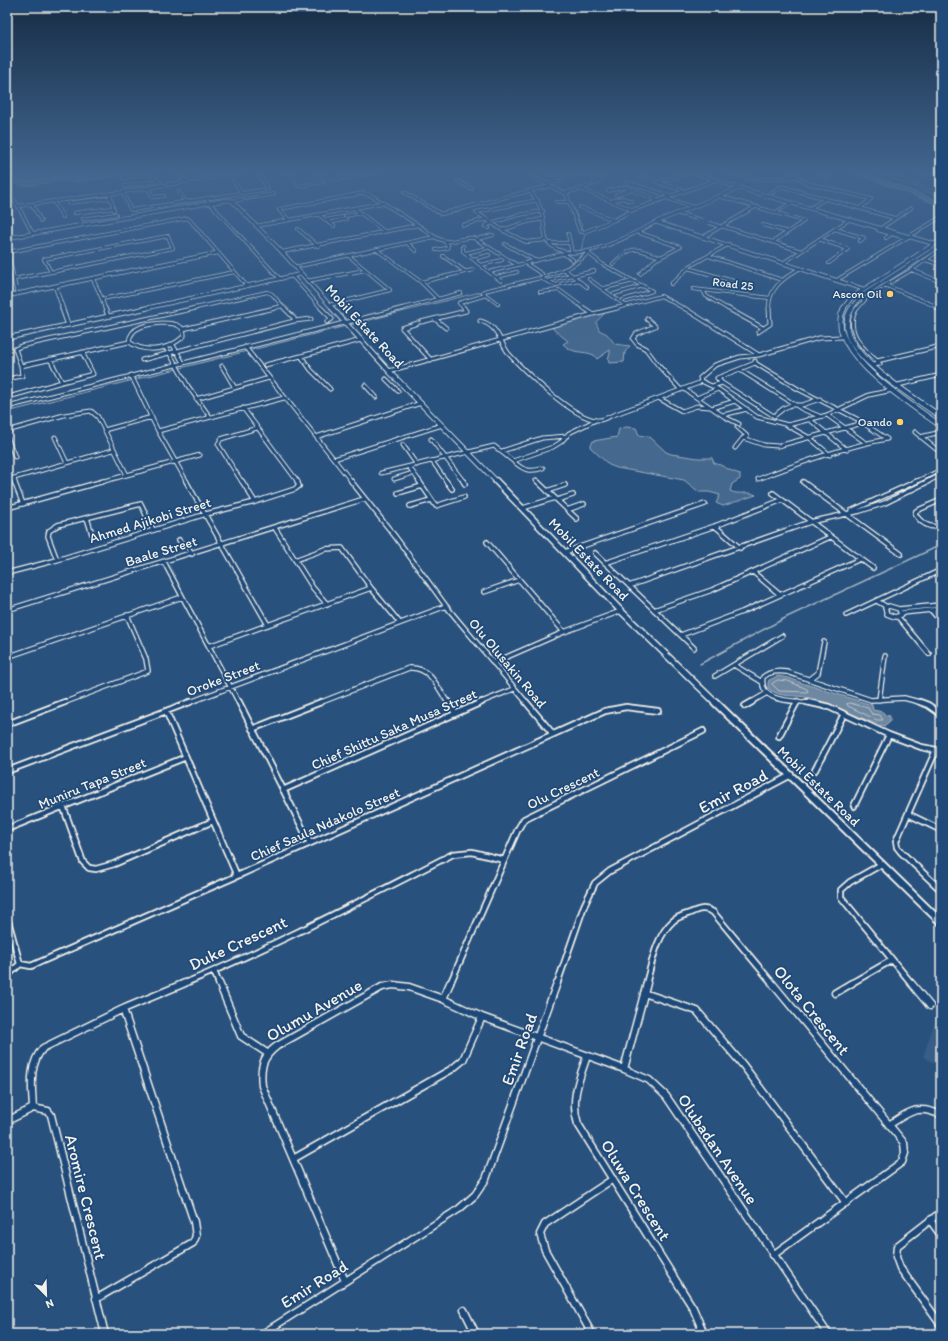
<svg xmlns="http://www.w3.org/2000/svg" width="948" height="1341" font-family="Itim,sans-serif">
	<rect width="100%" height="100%" fill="#28517e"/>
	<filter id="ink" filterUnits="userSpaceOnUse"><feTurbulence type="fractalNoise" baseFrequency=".025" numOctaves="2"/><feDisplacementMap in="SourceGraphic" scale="8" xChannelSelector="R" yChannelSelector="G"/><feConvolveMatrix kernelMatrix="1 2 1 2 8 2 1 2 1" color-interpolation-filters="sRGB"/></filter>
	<g filter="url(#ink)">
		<path fill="#375d86" d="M941 1002V1067L923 1057Z"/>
		<path fill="#45688e" stroke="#9cacbb" d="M606 312 596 322 599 330 607 334 615 344 630 346 625 352 624 362 609 363 608 358 610 354V350L597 359 594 355C582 350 574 355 563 344L568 341 553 329V327L562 323Z
			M626 427 636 428 639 435 650 437 666 452 671 454 698 458H712L714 463C724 465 730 472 740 474V479L732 484 730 491C740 496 747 490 756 495L723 506 716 503 720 495 709 492H699L684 480 617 468 609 465 590 447 593 441 617 437 619 429Z"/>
		<path fill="#6e88a2" stroke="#a4b2be" d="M7 172H146L76 182 61 181 26 186 15 184 7 186Z
			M852 172H864L941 202V206Z
			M778 676 789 678 802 683 872 705 873 710 883 712 885 715 890 716V721L884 726 880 725C856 717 835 704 810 698 795 694 780 699 768 688V683L769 680Z"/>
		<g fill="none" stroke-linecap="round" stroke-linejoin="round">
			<path stroke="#bec7cc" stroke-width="1" d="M7 177 15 175 27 177 60 172H82
				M7 182 15 180 27 182 61 177 76 178 112 172
				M778 680 788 681 807 689 808 692 779 691 772 684Z
				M850 703 868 708 872 714 880 715 883 720H877L848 706 847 704Z"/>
			<path stroke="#a4b2be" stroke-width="1" d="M584 189 599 184 609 172
				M569 198 584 231
				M581 250 585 234
				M566 267 583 254
				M7 412 484 291"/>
			<path stroke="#a4b2be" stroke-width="1.5" d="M700 664 787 617 941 545"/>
			<g stroke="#f4f1e8" stroke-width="4">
				<path id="minor-far4" d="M176 172 186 181
					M203 172 209 178
					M286 172 298 185 301 186 378 172
					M318 172 327 181
					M348 172 353 176
					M535 172 537 179 564 193 581 189 633 210
					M642 172V176L655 181
					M692 172 739 188
					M730 172 753 180 795 177
					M789 172 807 183 871 199 860 208
					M819 172 827 178
					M881 172 941 195
					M917 172 941 181
					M551 175H587L586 172
					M587 175 600 176
					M123 178 151 173 162 185
					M233 180 241 192
					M458 181 472 189
					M626 182 670 196
					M657 182 694 172
					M657 182 685 191
					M547 184 564 180 563 175
					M125 186 158 181
					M550 186 529 191C540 201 543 213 544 227 545 231 545 236 546 239 547 242 550 244 552 246 578 266 631 235 656 222
					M148 188 153 197 164 196
					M7 189 18 206
					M581 189 591 185
					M608 191 625 187 659 201
					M123 192 130 209 132 210 268 189 257 172
					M179 192 185 201
					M404 192 441 214 529 191
					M566 193 580 232H584L614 220 633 210 715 180
					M110 195 114 210
					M616 195 631 189
					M719 196 804 221 773 242
					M767 196 780 187H784L894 218
					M205 198 280 279
					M667 198 692 207
					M538 200 476 212 502 230 526 242 546 240
					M53 201 63 217
					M232 201 274 194
					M611 201 622 198 632 201
					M557 202H569
					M68 203 110 198
					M32 204 41 221
					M580 207 614 220
					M354 208 385 232
					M810 208 825 199
					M776 212 791 203
					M74 213 113 208
					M677 213 701 220
					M319 215 334 226
					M345 216 360 213
					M83 219 116 214
					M326 220 342 217
					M329 223 346 219
					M491 223 518 215 543 211
					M710 223 721 227
					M418 225C429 232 438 243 452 241 459 240 466 237 474 238L517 265
					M463 225 487 219
					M763 225 788 232
					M256 226 382 203
					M722 226 801 251
					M489 228 485 226 492 223
					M881 228 911 208
					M298 229 318 246
					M835 229 864 238 860 241
					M502 230 527 222 543 219
					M878 230 906 238
					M637 232 680 247 655 260 640 274
					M33 234 18 206 123 192 245 172
					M568 234 572 253
					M168 236 173 248 51 272 44 259Z
					M703 237 755 207
					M886 238 891 234
					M477 239 493 235
					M819 239 848 249 829 263
					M407 243 416 251
					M549 243H570
					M505 244 536 261
					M463 246V251L489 272
					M377 250 421 282 438 299 400 309
					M436 250 447 248 448 245 445 242
					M282 252 418 225 372 196 364 193 280 209 279 210 289 220
					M466 253 487 248
					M588 253 602 264 652 291 623 300
					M564 254 573 260
					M443 256 466 272
					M709 256 782 280
					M473 259 489 255
					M926 260 941 265
					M525 263 542 274
					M783 263 850 219
					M613 264C634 243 635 249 661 257
					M481 265 502 260
					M295 267 434 237
					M688 268 733 281
					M565 270 587 287
					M912 270 941 282
					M292 276 322 309
					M573 276 594 271
					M497 277 517 272
					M14 279 51 272
					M93 279 102 299
					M589 279 625 305
					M578 280 556 285 540 278C558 272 577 267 589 251
					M837 280 941 217
					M307 281 365 270
					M501 281 489 272 566 253
					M547 281 571 275
					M421 282 473 270
					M671 284 690 266 729 244
					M885 285 933 305 941 302
					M605 288 633 281
					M693 289 770 298
					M703 290 706 296 728 309
					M540 292 559 290 585 309
					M17 294 8 252 188 218 247 286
					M614 294 643 286
					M486 295 498 304
					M438 299 461 293
					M329 305 390 290 349 256
					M933 305 939 309
					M105 309 102 299 234 272
					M191 309 267 292 272 294 285 309
					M271 309 282 306
					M465 309 459 303 486 295 483 292 484 291 540 278
					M613 309 661 296 685 309
					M769 309C768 288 784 278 800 268
					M857 309 869 295 913 269 938 251"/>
			</g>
			<g stroke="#f4f1e8" stroke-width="5">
				<path id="minor-far3" d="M105 308 108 316
					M284 308 294 318V321
					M321 308 332 319 327 322
					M684 308 759 355 819 338 842 337
					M727 308 763 328
					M857 308C844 328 861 348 877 361
					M937 308 941 310
					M593 314 617 308
					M435 319 446 328
					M647 319 655 326 636 334 633 339 637 344 646 349 658 365 681 390
					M480 321C498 325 499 341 509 354 525 372 572 417 596 420 602 421 608 417 613 415 642 404 670 394 699 383L701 381 700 378 715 365 740 357 759 355
					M421 322 466 311 464 308
					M162 323C172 323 185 324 184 336 169 350 146 354 129 342 130 326 149 324 162 323Z
					M418 323 402 328 431 360
					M183 329 275 308
					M758 332 770 324 769 308
					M173 345 183 363
					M165 347 170 354 188 386 210 417
					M245 347 352 482
					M50 359 62 382 93 374 82 352
					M142 360 294 321 311 319
					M755 363 798 389 857 419 887 439C843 447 800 463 758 479
					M265 365 301 356
					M872 365 880 364 877 361 941 346
					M21 366 129 342
					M222 366 235 388
					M740 370 802 409 819 416
					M389 371 593 314 584 308
					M131 375 158 431 187 482
					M7 379 22 376 21 366 15 349 21 346 196 308
					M386 379 398 391
					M701 381 718 389 757 417 788 425 827 415 869 395 893 390
					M722 383 774 416 784 408 791 405H802L820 399
					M365 385 376 397
					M898 385 941 375
					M712 386 722 383 717 378 755 363V361
					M330 389 311 370 301 356 361 340
					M684 389 725 417 739 424
					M12 396 62 382
					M699 397 718 389
					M196 399 269 378
					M660 399 682 411 697 406 710 407
					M7 407 404 308
					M243 408 298 482
					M712 408 735 401
					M723 415 747 409
					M827 415 866 443
					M809 419 847 450
					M788 426 810 438 830 455
					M737 427 747 436 743 438 764 445 778 446 863 423
					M104 430 152 417
					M7 431 64 415 91 411 98 417 127 475
					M158 431 284 398
					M915 432 941 453
					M7 437 15 457
					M55 437 67 463
					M316 437 421 403
					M920 437 941 432
					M431 439 464 482
					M403 445 417 465
					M735 448 743 438
					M502 451 542 438 567 436
					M334 459 442 425
					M432 461 447 482
					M513 461C523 470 530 473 543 468
					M409 467 420 482
					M381 473 494 446 513 461 553 447 561 442 569 433 596 420
					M13 478 15 482
					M394 479 413 473
					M7 480 113 450
					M536 480 538 482
					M101 482 200 455
					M242 482 218 444 221 439 257 428
					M915 482 941 470
					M927 482 941 475"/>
			</g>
			<g stroke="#f4f1e8" stroke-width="6">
				<path id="minor-far2" d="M14 481 23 504
					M186 481 268 625
					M242 481 255 502
					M351 481 394 535 446 606 527 703
					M419 481 436 506 464 497
					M446 481 452 489
					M463 481 465 484
					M537 481 577 519
					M803 482 901 554
					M547 491 565 485
					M398 493 422 486
					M773 493 873 568
					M557 500 573 495
					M941 500 916 511 915 514C921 523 930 529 941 526
					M410 506 431 500
					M7 508 104 481
					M523 508 555 498
					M567 510 584 504
					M851 511 917 481
					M87 518 92 534
					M715 526 740 548
					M275 528 313 588 327 604
					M179 540 182 544 187 545 192 554
					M487 542 564 632
					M565 552 705 504
					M595 553 694 648
					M57 560 48 536 49 531 58 525 141 504 153 530
					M295 560 325 549 342 548 371 588
					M164 562 239 703
					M605 563 715 526 782 500
					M753 572 779 594
					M7 573 57 560 206 514 255 502 295 489 299 486 297 481
					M629 586 810 522 860 511 885 503 929 481
					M484 592 519 580
					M7 596 10 609
					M877 601 887 607
					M889 606 899 609 901 615 895 617 887 614 885 608Z
					M899 609 941 605
					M7 610 364 499
					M654 610 712 590 830 537
					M931 610 941 622
					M902 613 941 609
					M846 615 939 571
					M898 617 929 654
					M681 635 742 612 860 559
					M209 646 371 588 400 623
					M7 657 182 597
					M493 663 564 632 621 611
					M734 665 762 682
					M715 676 782 636
					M809 680 818 673 824 642
					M879 700 885 656
					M63 703 148 671 146 659 127 615
					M188 703 446 606
					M319 703 409 668C430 666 438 688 448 703
					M479 703 514 689
					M750 703 767 693
					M797 703 798 701
					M811 703C795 700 758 704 763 677 770 671 778 671 787 672L871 700 904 698 923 703"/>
			</g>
			<g stroke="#f4f1e8" stroke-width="8">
				<path id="minor-far1" d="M239 702 310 843
					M448 702 455 713
					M526 702 553 734
					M807 702 829 707 889 735 921 747 941 751
					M920 702 928 705 941 714
					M745 706 752 702
					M166 711 237 876
					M7 724 65 702
					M252 729 321 702
					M779 736 797 702
					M936 750 896 841 897 847 901 852 941 890
					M815 770 844 714
					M7 771 190 702
					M283 790 482 702
					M63 806 83 862 89 868 96 869 114 864 213 821
					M854 806 889 735
					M908 814 941 830
					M7 829 186 757
					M882 864 850 882 841 890V897L912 984
					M7 917 20 964
					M214 971 219 984
					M7 976 20 964 31 966 237 876 605 711 626 707 658 711
					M183 984C275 946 364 899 453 854L472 852 504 860
					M450 984 518 829 524 819 703 731
					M557 984 584 906 595 883 610 871 791 775
					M646 984C652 963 656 936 673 921 677 917 684 915 690 913 699 909 704 907 713 912L773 984
					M850 984 892 960"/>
			</g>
			<g stroke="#f4f1e8" stroke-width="9">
				<path id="minor" d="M219 983 241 1036 267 1053
					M772 983 904 1143 905 1153 902 1162 773 1255
					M911 983 930 1006
					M644 993 697 1011 743 1065 846 1203
					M835 993 852 983
					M443 999 450 983
					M587 1056C579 1079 570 1100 578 1124L693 1308 702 1329 701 1334
					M624 1069 647 983
					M33 1108C32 1087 28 1065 43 1048L123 1009 185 983
					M7 1121 33 1108 48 1111 51 1115 105 1334
					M889 1125C909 1112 917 1104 941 1115
					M293 1159 452 1069 463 1060 482 1017
					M941 1212 897 1246 896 1257 900 1268 941 1325
					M930 1220 941 1235
					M345 1281 262 1086C260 1068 262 1057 277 1046L382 987 393 985 409 987 443 999 482 1017 624 1069 649 1080 666 1096 828 1334
					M96 1299 193 1243 196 1236 194 1222 123 1009
					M464 1310 476 1334
					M262 1334 459 1209 475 1195 486 1179 557 983
					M592 1334 545 1250 540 1234 545 1224 613 1179"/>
			</g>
			<g stroke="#f4f1e8" stroke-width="4.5">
				<path id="tertiary-far1" d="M656 222 739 188 935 244
					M656 222 863 289
					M7 238 227 200 232 201
					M55 286 217 253
					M7 296 55 286 63 309
					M142 309 301 274"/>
			</g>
			<g stroke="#f4f1e8" stroke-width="5.5">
				<path id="tertiary" d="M62 308 68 325
					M7 338 147 308"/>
			</g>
			<g stroke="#f4f1e8" stroke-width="4.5">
				<path id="secondary-far3" d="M232 201 282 252 333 309"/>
			</g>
			<g stroke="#f4f1e8" stroke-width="6">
				<path id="secondary-far2" d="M332 308 389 371 497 482"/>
			</g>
			<g stroke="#f4f1e8" stroke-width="8">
				<path id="secondary-far1" d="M496 481 621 611 716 703"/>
			</g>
			<g stroke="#f4f1e8" stroke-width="10">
				<path id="secondary" d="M715 702 941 922"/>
			</g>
			<g stroke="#f4f1e8" stroke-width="5">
				<path id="trunk-far1" d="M843 309 851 298 941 240
					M851 309 860 297 941 245"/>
			</g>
			<g stroke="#f4f1e8" stroke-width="6">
				<path id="trunk" d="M844 308C821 349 913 406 941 426
					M852 308C846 317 845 327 849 337 863 367 914 397 941 417"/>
			</g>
			<use href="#minor-far4" stroke="#1f4a7a" stroke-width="2.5"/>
			<use href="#minor-far3" stroke="#1f4a7a" stroke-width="3"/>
			<use href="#minor-far2" stroke="#1f4a7a" stroke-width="3.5"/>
			<use href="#minor-far1" stroke="#1f4a7a" stroke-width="4.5"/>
			<use href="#minor" stroke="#1f4a7a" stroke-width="6"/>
			<use href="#tertiary-far1" stroke="#1f4a7a" stroke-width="3"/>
			<use href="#tertiary" stroke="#1f4a7a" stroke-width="3.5"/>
			<use href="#secondary-far3" stroke="#1f4a7a" stroke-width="3"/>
			<use href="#secondary-far2" stroke="#1f4a7a" stroke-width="4"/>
			<use href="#secondary-far1" stroke="#1f4a7a" stroke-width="5"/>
			<use href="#secondary" stroke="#1f4a7a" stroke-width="6"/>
			<use href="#trunk-far1" stroke="#1f4a7a" stroke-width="3.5"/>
			<use href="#trunk" stroke="#1f4a7a" stroke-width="4.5"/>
		</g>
	</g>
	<linearGradient id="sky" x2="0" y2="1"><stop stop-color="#162d45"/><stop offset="0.48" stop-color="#42658f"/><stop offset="1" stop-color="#42658f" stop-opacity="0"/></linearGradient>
	<rect width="948" height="359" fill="url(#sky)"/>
	<g fill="#ffd166" stroke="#1f4a7a" stroke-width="1.5">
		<circle cx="890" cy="294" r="4"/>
		<circle cx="900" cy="422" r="4"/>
	</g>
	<g text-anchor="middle" stroke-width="3.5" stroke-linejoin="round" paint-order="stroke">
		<g font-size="12" fill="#f4f1e8" stroke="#1f4a7a">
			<text transform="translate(733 284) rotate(7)" y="4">Road 25</text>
		</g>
		<g font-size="12" fill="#f4f1e8" stroke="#1f4a7a" text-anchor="end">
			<text x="882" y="298">Ascon Oil</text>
			<text x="892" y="426">Oando</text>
		</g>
		<g font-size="14" fill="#f4f1e8" stroke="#1f4a7a">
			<text transform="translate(365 326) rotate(47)" y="5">Mobil Estate Road</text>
			<text transform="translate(150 520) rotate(-17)" y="5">Ahmed Ajikobi Street</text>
			<text transform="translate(161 551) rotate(-17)" y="5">Baale Street</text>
			<text transform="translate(589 559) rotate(46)" y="5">Mobil Estate Road</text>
			<text transform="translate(508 663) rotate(50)" y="5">Olu Olusakin Road</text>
			<text transform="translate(223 678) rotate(-21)" y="5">Oroke Street</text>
			<text transform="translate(394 729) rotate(-24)" y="5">Chief Shittu Saka Musa Street</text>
			<text transform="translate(92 783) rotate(-22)" y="5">Muniru Tapa Street</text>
			<text transform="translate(819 786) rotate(44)" y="5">Mobil Estate Road</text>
			<text transform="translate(563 788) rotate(-26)" y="5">Olu Crescent</text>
			<text transform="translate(325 824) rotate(-24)" y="5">Chief Saula Ndakolo Street</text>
		</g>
		<g font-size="17" fill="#f4f1e8" stroke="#1f4a7a">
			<text transform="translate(733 791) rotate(-28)" y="6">Emir Road</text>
			<text transform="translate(238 943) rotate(-25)" y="6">Duke Crescent</text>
			<text transform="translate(314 1010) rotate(-30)" y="6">Olumu Avenue</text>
			<text transform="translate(812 1010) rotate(51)" y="6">Olota Crescent</text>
			<text transform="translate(519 1049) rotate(-70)" y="6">Emir Road</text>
			<text transform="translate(718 1149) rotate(56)" y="6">Olubadan Avenue</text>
			<text transform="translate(636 1190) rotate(58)" y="6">Oluwa Crescent</text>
			<text transform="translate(86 1197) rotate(76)" y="6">Aromire Crescent</text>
			<text transform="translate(314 1284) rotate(-32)" y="6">Emir Road</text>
		</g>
	</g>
	<rect width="948" height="1341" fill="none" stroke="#1f4a7a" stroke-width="24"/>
	<rect x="12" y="12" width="924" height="1317" fill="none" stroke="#f4f1e8" stroke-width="1.5" filter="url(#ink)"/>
	<g transform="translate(46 1295) rotate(157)" stroke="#1f4a7a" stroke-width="3" paint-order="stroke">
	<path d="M0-3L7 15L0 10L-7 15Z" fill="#f4f1e8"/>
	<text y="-6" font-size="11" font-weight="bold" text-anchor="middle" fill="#f4f1e8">N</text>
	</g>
</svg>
